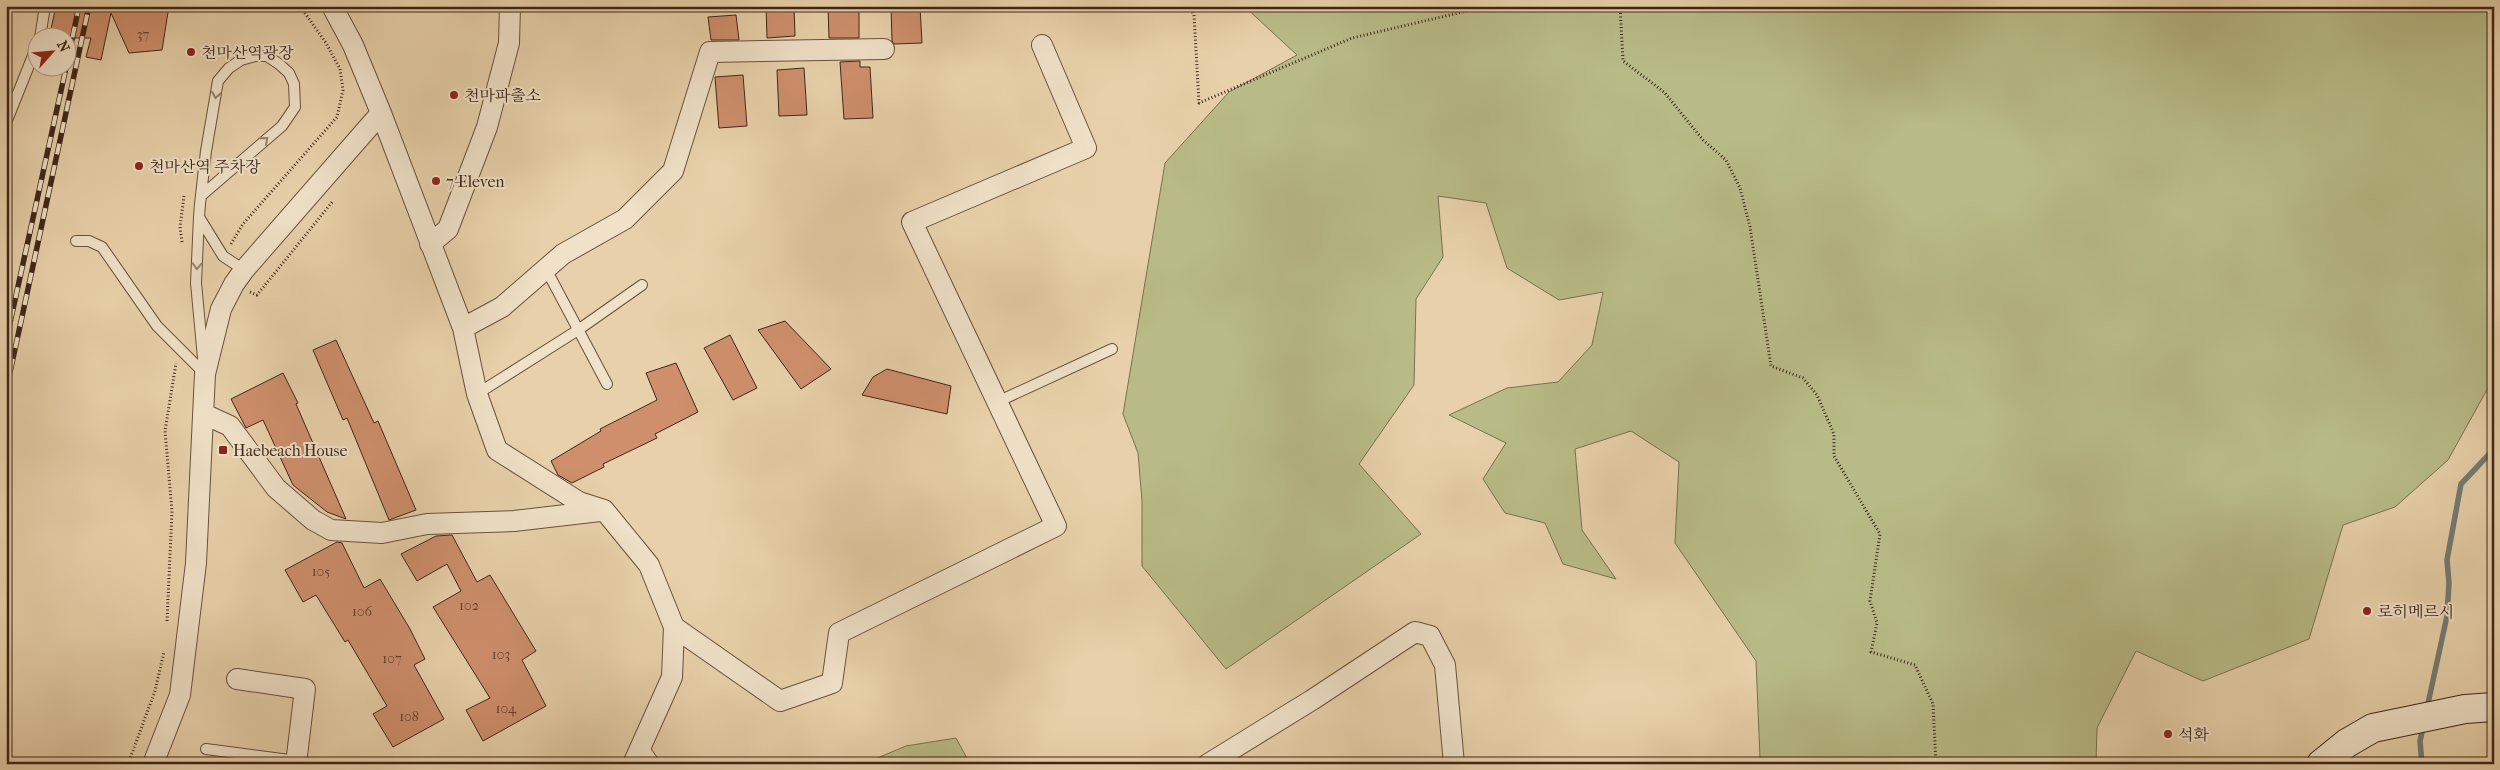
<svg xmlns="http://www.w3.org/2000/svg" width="2500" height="770" font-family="'IM FELL French Canon','Noto Serif KR',serif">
	<rect width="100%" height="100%" fill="#e8d1aa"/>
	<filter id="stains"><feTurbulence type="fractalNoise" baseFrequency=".004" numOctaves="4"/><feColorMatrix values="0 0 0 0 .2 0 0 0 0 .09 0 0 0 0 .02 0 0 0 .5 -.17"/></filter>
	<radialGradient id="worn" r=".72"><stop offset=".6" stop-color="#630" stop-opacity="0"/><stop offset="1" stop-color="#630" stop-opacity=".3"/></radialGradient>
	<path fill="#b8bb87" stroke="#7b7050" d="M1244 6H2494V377L2448 460 2395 507 2343 525 2309 639 2203 681 2136 651 2097 728 2096 764H1765L1760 758 1756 661 1675 543 1679 462 1631 431 1575 449 1582 530 1616 579 1563 564 1545 523 1505 513 1483 479 1506 443 1449 415 1507 388 1558 382 1592 345 1603 292 1559 300 1507 268 1486 203 1438 196 1443 257 1416 299 1414 385 1359 464 1421 534 1226 669 1142 566V501L1138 453 1123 414 1165 163 1229 92 1297 55Z
		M956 738 970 764H863L906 746Z"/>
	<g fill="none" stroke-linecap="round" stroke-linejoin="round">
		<path stroke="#747c73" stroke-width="5.5" d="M2427 708 2447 616 2449 583 2447 560 2461 484 2494 449
			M2422 764 2420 741 2424 724"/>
	</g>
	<path fill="#cf8f6d" stroke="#3e2619" d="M56 6H169L162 50 129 53 111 13 101 60 86 57 91 38H49Z
		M766 6H794L795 36 767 38Z
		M828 6H859V38H829Z
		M891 6H920L922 43 894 44 892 41Z
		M736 15 739 40H711L708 17Z
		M860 61V67H870L873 118 844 119 840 62Z
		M804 68 807 115 779 116 777 70Z
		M743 75 747 126 719 128 715 77Z
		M785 321 831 369 801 389 758 330Z
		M730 335 757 388 733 400 704 348Z
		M336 340 374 423 378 421 416 510 389 520 347 418 343 420 313 350Z
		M676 363 698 412 655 434 657 438 603 464 604 467 572 483 558 475 551 461 601 431 600 429 657 400 646 373Z
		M887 369 951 386 947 414 862 395 873 377Z
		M283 373 298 403 296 404 346 519 327 512 293 485 263 420 246 428 231 399Z
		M452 535 477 582 490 575 536 651 522 660 546 706 483 741 466 710 490 698 433 607 461 591 447 564 417 581 401 554 436 536Z
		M337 542 342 543 364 588 380 579 410 629 425 659 414 665 444 719 393 747 373 714 387 706 348 640 345 642 316 595 303 602 285 570Z"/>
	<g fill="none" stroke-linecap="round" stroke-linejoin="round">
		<g stroke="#68513d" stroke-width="12">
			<path id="lane" d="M40 38 45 6
				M6 123 38 43
				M202 195 282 126 295 107 294 84 289 73 279 64 267 56H255L241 60 229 68 218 81 206 151 200 204 199 217 223 256 244 270
				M199 217 196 283 203 358
				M76 241H89L102 247 157 326 205 374
				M546 269 607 384
				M477 394 578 330 642 285
				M997 402 1112 349
				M643 747 655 764
				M206 749 297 761"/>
		</g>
		<g stroke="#68513d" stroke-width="22">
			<path id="street" d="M381 113 463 328 477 394 497 450 579 502 604 510 649 565 674 627 672 677 633 764
				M430 244 448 229 487 127 509 43 510 6
				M463 328 502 307 563 254 625 219 673 171 710 52 884 49
				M204 414 230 426 276 488 313 520 331 530 382 533 427 524 514 521 600 511
				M674 627 780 701 832 683 839 633 1056 526 912 222 1086 148 1042 45
				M237 679 305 689 296 764
				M153 764 180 695 196 563 205 374 221 309 234 284 244 270 381 113 353 45 332 6
				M1208 764 1312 700 1415 632 1430 636 1445 665 1454 764"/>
		</g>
		<g stroke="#3e2619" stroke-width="30">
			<path id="secondary" d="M2321 764 2347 743 2373 728 2465 709 2494 707"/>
		</g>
		<path stroke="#3e2619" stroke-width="3" stroke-dasharray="1 2.5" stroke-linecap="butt" d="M1189 6 1194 15 1199 103 1352 38 1488 6
			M1620 6 1623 61 1664 92 1703 140 1726 160 1740 188 1750 227 1771 366 1803 378 1817 395 1834 434V456L1880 534 1870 601 1877 623 1871 652 1915 665 1933 704 1936 764
			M182 242 180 227 184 196
			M231 244 243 224 337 117 343 90 340 69 326 43 300 6
			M250 292 257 295 333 201
			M167 621 172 511 165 431 176 363
			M128 764 155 691 164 652"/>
		<use href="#lane" stroke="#f0e1c8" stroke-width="10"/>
		<use href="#street" stroke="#f0e1c8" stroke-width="20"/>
		<use href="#secondary" stroke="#f0e1c8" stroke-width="28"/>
		<g stroke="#3e2619" stroke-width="5.5">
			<path id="rail" d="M68 59 79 6
				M6 341 66 68
				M6 391 89 6"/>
		</g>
		<use href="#rail" stroke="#f0e1c8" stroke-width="4" stroke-dasharray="11" stroke-linecap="butt"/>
	</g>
	<defs><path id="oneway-chevron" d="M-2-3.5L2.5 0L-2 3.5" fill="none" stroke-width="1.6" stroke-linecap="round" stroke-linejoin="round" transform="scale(1.25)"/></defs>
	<g stroke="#978470">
		<use href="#oneway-chevron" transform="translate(216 95) rotate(100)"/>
		<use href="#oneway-chevron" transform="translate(265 140) rotate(-41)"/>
		<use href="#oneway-chevron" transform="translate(197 266) rotate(93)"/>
	</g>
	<g fill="#8f2418" stroke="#f0e1c8" stroke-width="2">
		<circle cx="191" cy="52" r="5"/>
		<circle cx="454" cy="95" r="5"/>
		<circle cx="139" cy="166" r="5"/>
		<circle cx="436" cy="181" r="5"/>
		<rect x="218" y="445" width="10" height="10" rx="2.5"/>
		<circle cx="2367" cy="611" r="5"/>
		<circle cx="2168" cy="734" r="5"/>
	</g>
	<g text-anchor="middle" stroke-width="4" stroke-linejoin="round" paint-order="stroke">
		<g font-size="14" fill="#62402e">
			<text x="143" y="39">37</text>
			<text x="321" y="576">105</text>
			<text x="469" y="610">102</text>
			<text x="362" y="616">106</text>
			<text x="501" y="659">103</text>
			<text x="392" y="663">107</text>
			<text x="506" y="713">104</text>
			<text x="409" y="721">108</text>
		</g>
		<g font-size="16" fill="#3e2619" stroke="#f0e1c8" text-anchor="start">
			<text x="201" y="58">천마산역광장</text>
			<text x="464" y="101">천마파출소</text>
			<text x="149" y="172">천마산역 주차장</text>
			<text x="446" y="187">7-Eleven</text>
			<text x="233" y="456">Haebeach House</text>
			<text x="2377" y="617">로히메르시</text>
			<text x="2178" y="740">석화</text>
		</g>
	</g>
	<rect width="2500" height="770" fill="none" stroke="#e8d1aa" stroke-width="25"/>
	<rect x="8" y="8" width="2485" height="755" fill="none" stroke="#3e2619" stroke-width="2.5"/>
	<rect x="12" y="12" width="2475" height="745" fill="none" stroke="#3e2619"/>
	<g transform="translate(52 52) rotate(63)"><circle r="24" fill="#f0e1c8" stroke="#a99682"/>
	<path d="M0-4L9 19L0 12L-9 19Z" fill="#8f2418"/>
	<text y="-8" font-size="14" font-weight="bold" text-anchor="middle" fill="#3e2619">N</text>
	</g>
	<rect width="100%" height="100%" filter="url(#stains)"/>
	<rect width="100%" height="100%" fill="url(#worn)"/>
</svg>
